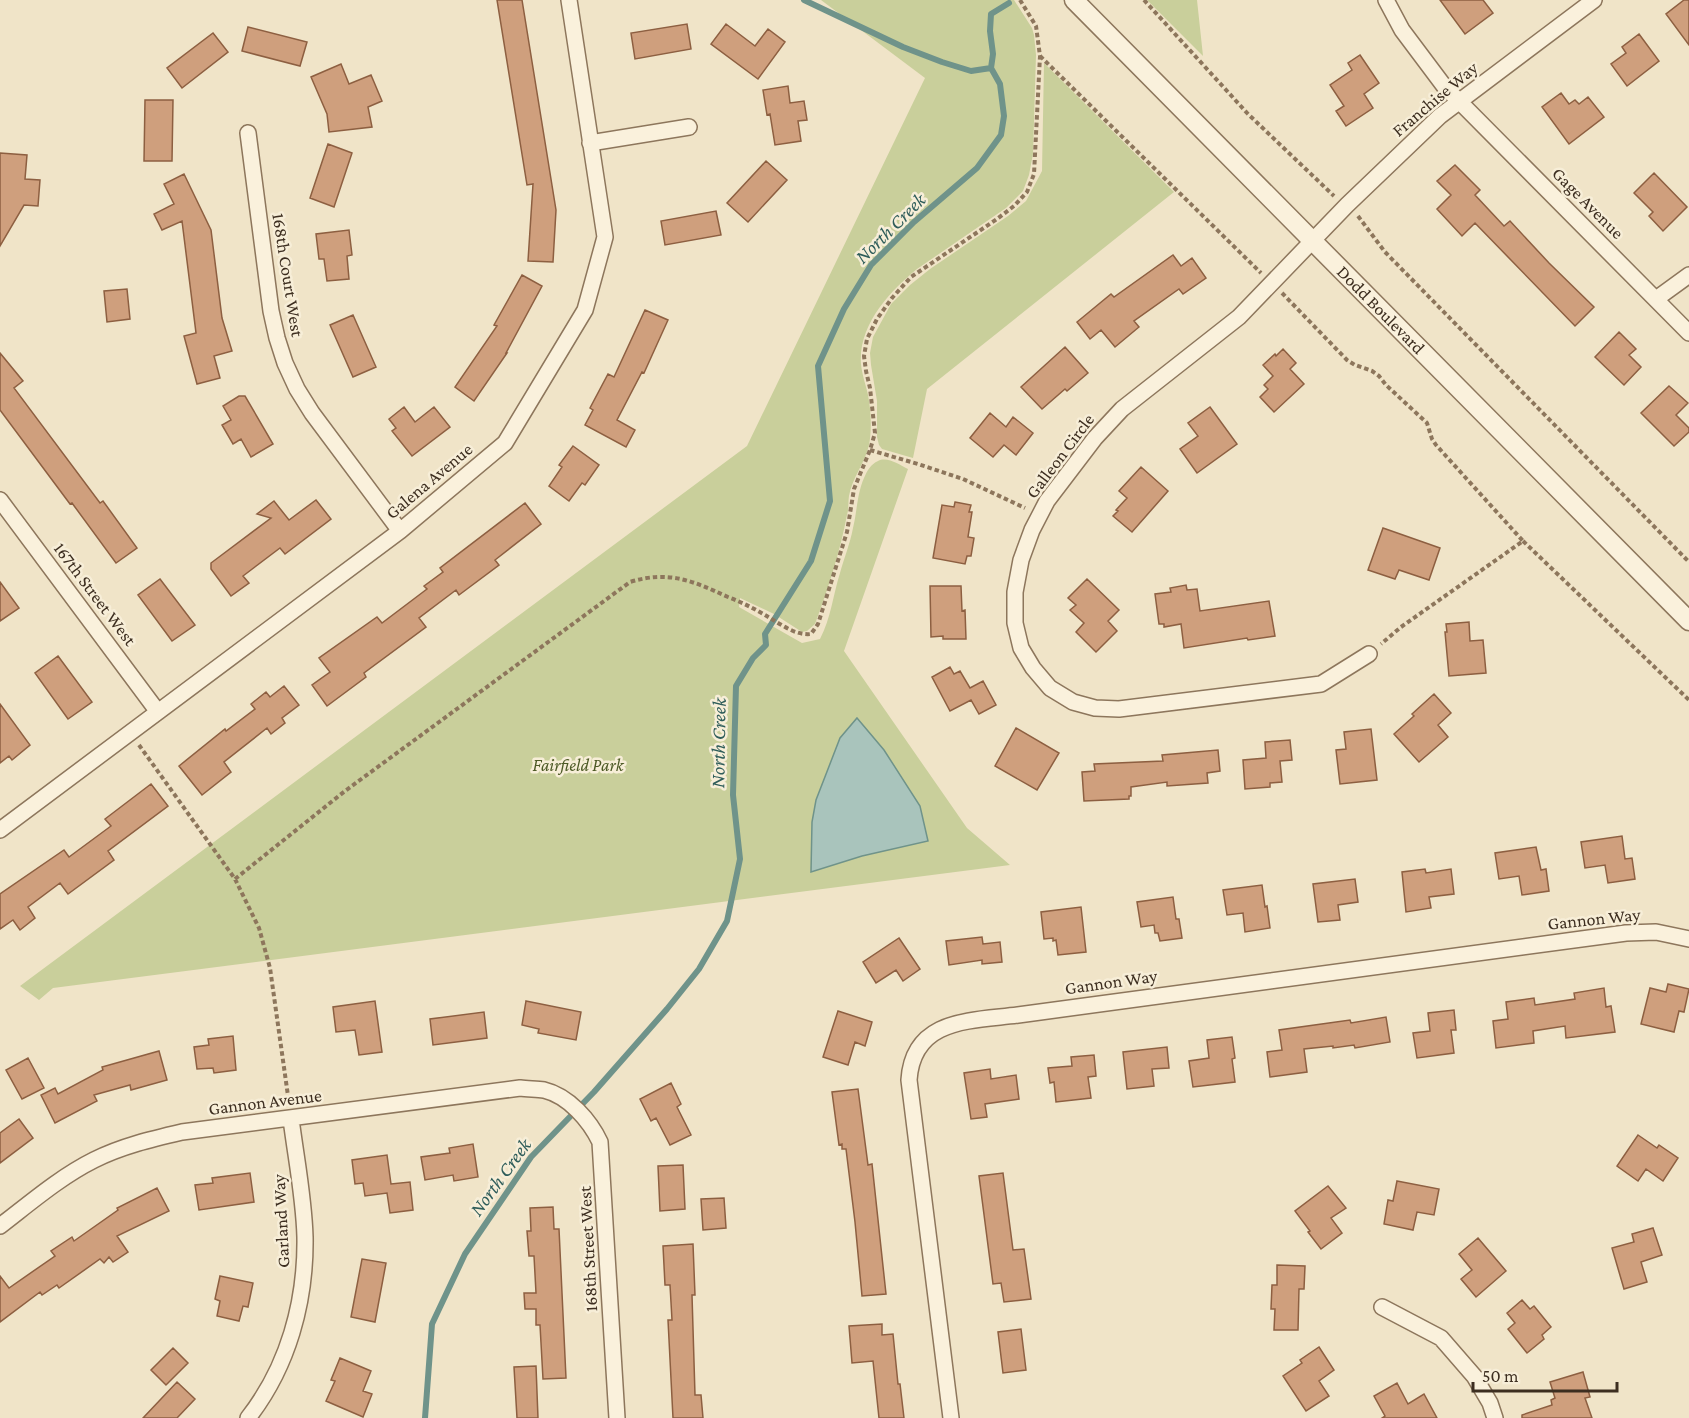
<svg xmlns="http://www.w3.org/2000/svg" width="1689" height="1418" font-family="'Crimson Pro',serif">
	<rect width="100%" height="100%" fill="#f0e4c8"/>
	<path fill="#c9cf9b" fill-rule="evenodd" d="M821 0H1014L1032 28 1034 35 1036 55 1033 154 1029 175 1023 191 1006 208 917 269C890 291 858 325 861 364 862 375 866 385 868 395 871 411 872 429 869 445 865 463 852 478 849 496 848 502 849 509 847 515 840 552 828 589 815 624L807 631 802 632 774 614 740 598 739 607 802 643 820 639C831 618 833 595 840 573 844 558 850 544 853 528 857 512 857 494 864 478 867 471 871 464 878 461 887 456 900 465 908 469L844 651 967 828 1010 865 53 988 39 1000 20 986 747 446 925 78ZM816 800 862 856 811 871 812 823Z
		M1147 0H1197L1203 56Z
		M1044 63 1174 192 927 389 913 458 882 449 879 445 877 437V401L871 365 870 353 873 337 891 304 910 285 930 269 1008 216 1026 201 1042 171Z"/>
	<path fill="#a9c4bc" stroke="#6f938a" stroke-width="1.5" d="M857 718 884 750 920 806 928 841 862 856 811 872 812 822 816 800 840 738Z"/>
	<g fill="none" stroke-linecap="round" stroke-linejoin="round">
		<path stroke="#6f938a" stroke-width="6" d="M804 0 903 47 942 62 971 71 991 68
			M425 1418 432 1324 465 1254 531 1157 594 1092 667 1009 699 969 727 921 740 859 733 795 736 686 753 658 766 645 765 634 811 561 830 501 818 366 844 309 871 265 914 222 977 168 1001 135 1004 116 1000 84 991 68 993 54 990 31 991 14 1009 3"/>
	</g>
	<path fill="#cf9f7d" stroke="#8d5f41" stroke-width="1.5" d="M497 0H522L556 210 553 262 528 261 533 184 527 185Z
		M1440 0H1483L1493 13 1465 34Z
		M1684 0H1689V45L1666 14Z
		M687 24 691 49 635 59 631 33Z
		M726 24 755 46 768 29 785 42 758 79 711 44Z
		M248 27 307 42 300 66 242 51Z
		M213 33 228 52 182 88 167 68Z
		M1639 34 1659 61 1627 86 1611 64 1626 53 1622 47Z
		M1360 55 1379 83 1364 94 1373 108 1346 126 1336 111 1344 106 1330 85 1352 70 1348 63Z
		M341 64 349 84 371 75 382 101 368 107 372 127 329 132 327 114 311 77Z
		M788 86 790 103 804 101 807 120 798 121 801 141 775 145 770 114 767 115 763 90Z
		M1561 93 1569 104 1575 100 1579 104 1588 97 1604 117 1569 144 1542 107Z
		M145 100H173L172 161H144Z
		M328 144 352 153 334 207 310 198Z
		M0 153 27 155 25 179 40 180 38 206 24 205 0 246Z
		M766 161 787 180 748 222 727 203Z
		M1455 165 1480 190 1475 195 1504 226 1510 221 1549 263 1594 307 1575 326 1475 223 1462 236 1437 209 1451 195 1437 181Z
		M1654 173 1687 207 1663 231 1649 216 1653 212 1634 193Z
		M184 174 211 230 222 318 232 351 214 356 220 378 197 384 184 336 196 333 182 221 162 230 154 214 174 204 164 184Z
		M716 211 721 235 665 245 661 221Z
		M349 230 352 255 347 256 349 279 327 281 324 259H319L316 234Z
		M1173 255 1181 266 1192 258 1206 278 1183 294 1179 289 1134 321 1139 327 1115 347 1101 330 1090 339 1077 322 1111 294 1114 297Z
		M522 275 542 286 506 353H507L474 401 455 387 497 326 494 325Z
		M127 289 130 319 107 322 104 291Z
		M645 310 668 320 644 373 642 372 617 420 635 430 626 447 585 425 593 410 590 408 608 374 614 377Z
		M353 315 376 367 353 377 330 325Z
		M1619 332 1636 349 1629 355 1641 367 1624 385 1595 357Z
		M1065 347 1088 373 1067 391 1065 389 1042 409 1021 387Z
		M1283 349 1296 363 1290 369 1304 384 1274 412 1260 397 1268 389 1264 385 1273 376 1263 365 1275 354 1276 356Z
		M0 353 23 381 14 388 100 503 103 501 137 548 116 563 72 503 70 504 0 410Z
		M1669 386 1688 403 1676 415 1689 428V432L1674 446 1641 413Z
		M239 396H245L273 444 251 457 241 439 233 444 222 425 231 420 223 406Z
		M404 407 415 422 434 407 450 427 412 456 392 431 396 428 389 419Z
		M1210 407 1237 444 1197 473 1180 449 1198 436 1188 423Z
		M990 413 1006 427 1013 417 1033 433 1016 455 1004 445 993 457 970 438Z
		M573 446 599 465 585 485 582 483 569 501 549 486 562 467 559 465Z
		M1141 467 1168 491 1132 532 1113 516 1118 511 1116 510 1127 498 1119 491Z
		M316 500 331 519 285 554 280 548 243 576 249 583 231 596 211 569V563L271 518 257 514 274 501 289 520Z
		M955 502 971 505 969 512H972L968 537 974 538 971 556H967L965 564 933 558 942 505 954 507Z
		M525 503 541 524 495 560 499 565 459 595 456 590 419 618 426 627 364 673 366 677 327 706 312 685 330 672 319 658 377 617 382 623 427 589 424 586 443 572 440 568Z
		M1383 528 1440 548 1429 580 1399 570 1395 579 1368 570Z
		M160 579 195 625 172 641 138 595Z
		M1087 579 1119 610 1108 621 1117 631 1096 652 1076 632 1084 623 1070 610 1076 605 1068 598Z
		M0 582 19 608 0 621Z
		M1186 585 1187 590 1197 589 1200 611 1269 601 1275 636 1248 640 1247 638 1184 648 1181 624 1164 627V624H1159L1155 594 1171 592 1170 588Z
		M930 586H961L962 611 965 610 966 639H943V636L931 637Z
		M1469 622 1470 641 1483 640 1486 673 1449 676 1445 632H1447L1446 624Z
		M58 656 92 702 68 719 35 673Z
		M950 667 954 674 960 671 970 688 983 681 996 705 979 714 971 700 950 711 932 677Z
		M284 686 299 705 282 718 285 723 271 734 267 728 224 762 231 772 202 795 179 766 225 729 226 731 255 709 251 704 266 692 270 697Z
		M1434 694 1451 713 1438 725 1448 737 1419 762 1394 734 1414 716 1412 714Z
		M0 704 30 745 12 760 9 756 0 763Z
		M1016 728 1059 753 1037 790 995 766Z
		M1371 729 1377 780 1340 784 1336 750 1346 749 1344 732Z
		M1290 740 1292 760 1280 761 1282 782 1270 783V787L1245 789 1243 760 1266 758 1265 742Z
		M1218 750 1220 771 1207 773 1208 783 1167 786V782L1138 786 1131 787V796H1129V799L1084 801 1082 772 1095 771 1094 764 1163 761 1162 755Z
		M151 784 168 806 108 851 114 860 68 894 60 883 28 907 35 918 20 930 13 920 0 929V894L64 850 69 857 111 826 105 819Z
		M1622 836 1625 859 1632 858 1635 879 1608 883 1605 865 1585 868 1581 842Z
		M1536 847 1541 870 1546 869 1549 891 1522 895 1519 876 1499 879 1495 853Z
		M1425 869 1426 873 1451 869 1454 894 1429 897 1431 908 1406 912 1402 872Z
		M1355 879 1358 902 1338 905 1340 920 1318 922 1313 884Z
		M1262 885 1265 907 1267 906 1270 928 1245 932 1243 913 1227 915 1223 890Z
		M1173 897 1176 919H1179L1182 938 1160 941 1158 933H1155L1154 925 1141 927 1137 902Z
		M1081 907 1086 952 1058 955 1056 940 1053 941V938L1044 939 1041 912Z
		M982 937 983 944 1000 942 1002 962 982 964V960L949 965 946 941Z
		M899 938 920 969 903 981 896 970 876 983 863 962Z
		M1668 984 1689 989 1684 1012 1679 1011 1674 1032 1641 1024 1650 988 1666 992Z
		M1604 988 1606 1007 1611 1006 1615 1032 1566 1038 1565 1026 1533 1031 1534 1043 1496 1048 1493 1021 1508 1019 1506 1002 1534 998 1535 1005 1575 999 1574 993Z
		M375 1001 382 1052 359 1055 355 1030 336 1032 333 1007Z
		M526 1001 581 1012 576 1040 538 1033 539 1029 522 1025Z
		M1454 1010 1456 1030H1451L1454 1053 1417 1058 1413 1033 1430 1031 1428 1013Z
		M838 1011 872 1022 865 1046 855 1042 848 1065 823 1057Z
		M484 1012 487 1038 433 1045 430 1019Z
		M1386 1017 1390 1042 1355 1048 1354 1045 1333 1048V1046L1304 1049 1307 1072 1270 1077 1267 1052 1282 1050 1279 1030 1350 1020 1351 1023Z
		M233 1036 236 1070 214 1073 213 1068 197 1069 194 1047 209 1045 208 1039Z
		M1232 1037 1235 1058 1232 1059 1235 1082 1193 1087 1189 1061 1209 1058 1207 1040Z
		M1167 1047 1169 1068 1152 1069 1154 1086 1127 1089 1123 1052Z
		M159 1051 167 1080 131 1090 130 1085 94 1095 97 1101 55 1123 41 1095 55 1088 58 1094 103 1070 102 1067Z
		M1094 1055 1096 1076 1088 1077 1091 1098 1056 1102 1054 1082 1050 1083 1048 1068 1072 1066 1071 1057Z
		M28 1058 44 1088 22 1099 6 1070Z
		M990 1069 991 1079 1016 1075 1019 1099 985 1104 987 1117 971 1119 964 1073Z
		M671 1083 681 1104 677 1107 691 1135 670 1145 656 1118 651 1121 640 1099Z
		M858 1089 868 1165 872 1164 886 1294 862 1296 855 1222 846 1149H842V1144L839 1145 832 1092Z
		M19 1119 33 1138 0 1163V1133Z
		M1638 1135 1657 1148 1659 1145 1678 1158 1663 1181 1646 1169 1638 1181 1617 1166Z
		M473 1144 478 1177 454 1181 453 1175 425 1180 421 1157 450 1153 449 1148Z
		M387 1155 391 1184 410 1182 413 1210 390 1213 387 1193 365 1196 363 1183 355 1184 352 1160Z
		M683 1165 685 1209 660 1211 658 1166Z
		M250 1173 254 1202 199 1210 195 1185 213 1183 212 1178Z
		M1003 1173 1013 1250 1024 1249 1031 1299 1004 1302 1001 1283 993 1284 979 1176Z
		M1397 1181 1439 1189 1434 1215 1417 1212 1413 1230 1384 1224 1388 1200 1393 1201Z
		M1328 1186 1346 1208 1331 1218 1342 1233 1321 1249 1308 1232 1310 1231 1295 1211Z
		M157 1188 169 1211 117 1236 128 1252 113 1262 109 1257 104 1263 100 1259 59 1288 57 1285 42 1295 40 1292 0 1322V1276L9 1288 55 1256 51 1251 72 1237 74 1241 118 1210 117 1208Z
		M724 1198 726 1228 703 1230 701 1199Z
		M553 1207 554 1229H559L566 1378 543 1379 540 1325H536V1309H525L524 1293H536L534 1256H529L527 1231H531L530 1208Z
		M1653 1228 1662 1255 1641 1262 1647 1282 1624 1289 1612 1248 1634 1242 1632 1234Z
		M1478 1238 1506 1271 1476 1297 1461 1279 1472 1270 1459 1254Z
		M693 1244 695 1295H692L695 1395H701L703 1418H673L668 1320H672L670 1285H665L663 1246Z
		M362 1259 386 1263 375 1322 351 1317Z
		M1277 1265 1305 1266 1304 1289H1299L1298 1330H1274L1275 1309H1271L1272 1285H1277Z
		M220 1276 253 1283 248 1307 243 1306 239 1321 217 1316 220 1301 215 1299Z
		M1522 1300 1530 1309 1534 1306 1551 1327 1542 1335 1544 1339 1527 1353 1508 1329 1515 1323 1507 1313Z
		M882 1324V1335L893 1334 898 1384H900L904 1418H879L873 1361 852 1363 849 1326Z
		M1021 1329 1026 1370 1003 1373 998 1332Z
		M1319 1347 1334 1370 1319 1381 1329 1396 1306 1411 1283 1376 1302 1363 1300 1360Z
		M173 1348 188 1363 166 1385 151 1370Z
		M340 1358 371 1371 363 1391 372 1394 363 1417 326 1401 335 1381 331 1380Z
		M536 1366 538 1418H517L514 1367Z
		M1583 1372 1590 1397 1585 1398 1592 1418H1522V1415L1552 1405 1551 1400 1555 1398 1550 1382Z
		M177 1382 195 1399 177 1418H143Z
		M1397 1383 1408 1404 1424 1394 1437 1418H1382L1385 1416 1374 1396Z"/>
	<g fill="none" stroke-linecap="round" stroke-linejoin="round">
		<g stroke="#8d765c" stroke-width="18">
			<path id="minor" d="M1386 0 1402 30 1444 86 1689 333
				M248 133 271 311 277 338 285 363 297 389 312 413 400 531
				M590 143 689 127
				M1656 299 1689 275
				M0 500 158 712
				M1369 654 1321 684 1119 709 1095 708 1073 702 1050 688 1033 668 1021 648 1015 623V592L1021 560 1032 530 1047 501 1095 438 1122 409 1239 317 1347 205 1440 116 1594 0
				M0 830 400 531 505 443 585 310 605 237 569 0
				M0 1226C30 1203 60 1177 94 1160 122 1146 152 1139 182 1132L520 1088C528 1089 537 1089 544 1090 569 1096 590 1121 600 1142L617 1418
				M1382 1307 1441 1338 1474 1376 1490 1403 1495 1418
				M248 1418C288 1367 306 1302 305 1237 304 1198 296 1158 291 1119
				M951 1418 909 1080C913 1018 971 1021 1018 1015L1626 933 1656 932 1689 939"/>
		</g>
		<g stroke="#8d765c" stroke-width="21">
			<g id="tertiary">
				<path id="s1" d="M1074 0 1689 621"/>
			</g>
		</g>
		<path stroke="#8d765c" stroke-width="4" stroke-dasharray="4.5 3" stroke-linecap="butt" d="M1144 0 1248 114 1334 196
			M1040 56 1261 273
			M1358 216 1385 252 1689 562
			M1282 293 1347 360 1355 365 1372 371 1379 376 1386 385 1427 423 1432 439 1436 445 1523 541 1401 627 1381 644
			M870 450 918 464 963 479 1025 508
			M1523 541 1689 700
			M139 745 235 879 259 928 270 968 289 1103
			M235 879 345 791 630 582C669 570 693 581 728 597 741 602 753 608 765 615 779 623 795 636 811 634L818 624 847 532 854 489 870 450 875 433 870 388 866 371 864 356 867 339 877 319 892 298 911 277 997 219 1014 206 1027 192 1034 174 1040 56 1036 26 1020 0"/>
		<use href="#minor" stroke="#faf1dc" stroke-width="15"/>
		<use href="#tertiary" stroke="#faf1dc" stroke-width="18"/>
	</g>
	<g text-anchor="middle" stroke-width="5" stroke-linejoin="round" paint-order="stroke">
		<g font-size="18" fill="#3d2e20" stroke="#f7eed8">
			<text transform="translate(1435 99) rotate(-40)" y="6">Franchise Way</text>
			<text transform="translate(1588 203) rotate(45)" y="6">Gage Avenue</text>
			<text transform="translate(288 275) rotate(81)" y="6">168th Court West</text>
			<text dy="6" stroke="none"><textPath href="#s1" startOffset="436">Dodd Boulevard</textPath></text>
			<text transform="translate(1060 456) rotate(-53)" y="6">Galleon Circle</text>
			<text transform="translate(429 481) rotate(-40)" y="6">Galena Avenue</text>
			<text transform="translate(95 594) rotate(53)" y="6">167th Street West</text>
			<text transform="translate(1594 919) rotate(-6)" y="6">Gannon Way</text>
			<text transform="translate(1111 982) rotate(-8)" y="6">Gannon Way</text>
			<text transform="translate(265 1102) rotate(-7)" y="6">Gannon Avenue</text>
			<text transform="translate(281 1221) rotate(-93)" y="6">Garland Way</text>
			<text transform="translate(588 1249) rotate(-93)" y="6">168th Street West</text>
		</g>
		<g font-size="18" font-style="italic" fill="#4d5a26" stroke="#f7eed8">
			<text x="578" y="771">Fairfield Park</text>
		</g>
		<g font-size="20" font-style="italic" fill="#2f5d5a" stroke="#f7eed8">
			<text transform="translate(890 228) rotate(-45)" y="7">North Creek</text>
			<text transform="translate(718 743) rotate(-89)" y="7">North Creek</text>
			<text transform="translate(500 1177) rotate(-54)" y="7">North Creek</text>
		</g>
	</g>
	<path d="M1473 1382v9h144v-9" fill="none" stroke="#3d2e20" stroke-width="3"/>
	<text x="1482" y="1382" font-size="18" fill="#3d2e20" stroke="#f7eed8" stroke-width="4.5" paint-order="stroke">50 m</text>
</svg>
